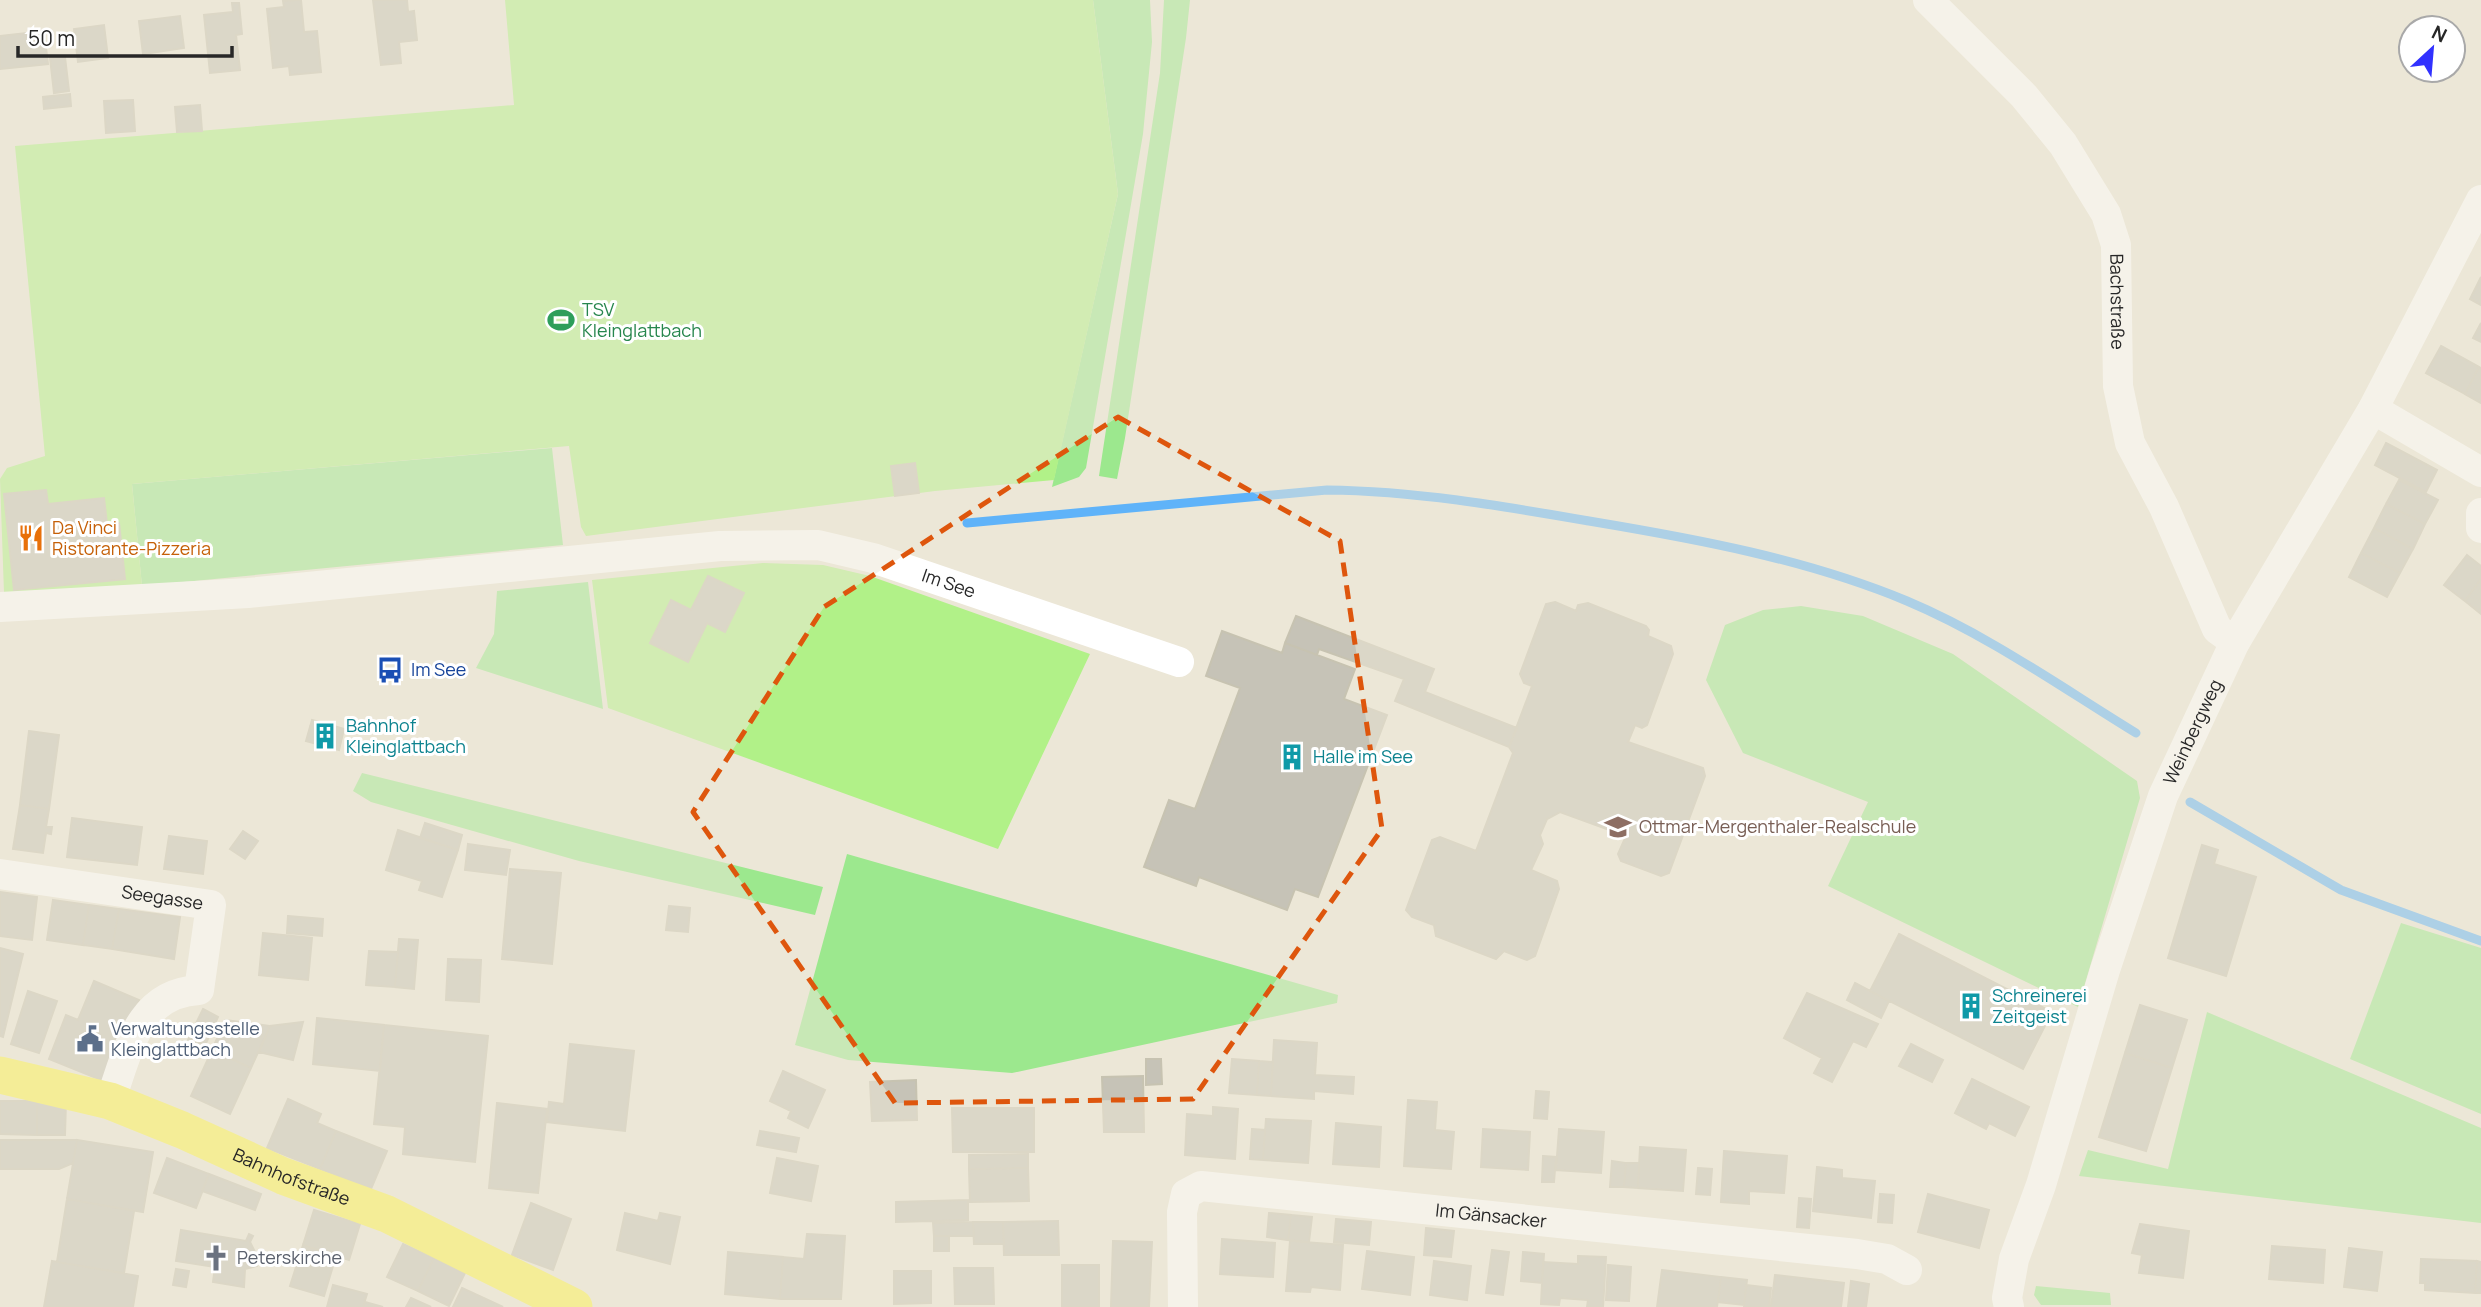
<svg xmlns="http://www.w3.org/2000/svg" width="2481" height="1307" font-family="Manrope,sans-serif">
	<rect width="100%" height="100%" fill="#ece7d7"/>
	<path fill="#9ce88e" d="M1093 0H1150L1152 42 1143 134 1086 468 1079 477 1052 487 1118 194Z
		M1164 0H1190L1186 38 1125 438 1117 479 1099 476 1160 73Z
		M552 448 563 545 142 586 132 484Z
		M588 582 603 709 476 668 494 634 497 591Z
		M1801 606 1863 616 1953 654 2137 781 2140 798 2078 1007 1828 886 1868 802 1743 753 1706 680 1725 625 1763 610Z
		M362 773 823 887 815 915 579 861 371 802 353 791Z
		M847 854 1338 995 1337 1003 1012 1073 848 1060 795 1045Z
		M2401 923 2481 948V1114L2350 1059Z
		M2207 1012 2481 1128V1223L2079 1176 2088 1150 2168 1169Z
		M2036 1286 2110 1293 2111 1305H2041L2034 1295Z"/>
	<path fill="#b1f188" d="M505 0H1093L1118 194 1054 480 935 491 586 536 581 527 569 446 132 484 142 586 4 593 0 479 7 468 45 456 15 146 514 105Z
		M763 563 823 565 870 576 1090 654 998 849 608 708 592 580Z"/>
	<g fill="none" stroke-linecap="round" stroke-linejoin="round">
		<path stroke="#5fb3f9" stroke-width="9" d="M967 523 1327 490C1416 491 1502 506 1589 521 1697 539 1806 559 1907 601 1988 635 2061 687 2136 733
			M2190 802 2341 890 2481 941"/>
	</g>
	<path fill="#c6c3b7" stroke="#c7c3b1" stroke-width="2" d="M301 0 304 32 317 31 321 72 290 75 289 66 273 68 267 9 284 7 283 1Z
		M373 0H407L408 12 414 11 417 40 399 42 401 63 381 65Z
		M232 3H239L242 34 236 35 240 70 210 73 204 15 233 12Z
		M180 16 184 48 143 54 139 21Z
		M104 25 108 58 78 62 74 29Z
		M44 31 48 64 0 69V36Z
		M65 57 69 91 54 93 50 58Z
		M70 94 71 106 44 109 43 97Z
		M133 100 135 131 106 133 104 101Z
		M200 105 202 131 177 132 175 107Z
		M2481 277V305L2470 299Z
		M2481 323V342L2473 338Z
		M2441 346 2479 367 2465 394 2426 373Z
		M2479 367 2481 368V403L2465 394Z
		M2386 443 2437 470 2426 492 2375 465Z
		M915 463 919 493 895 496 891 466Z
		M2399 480 2438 500 2425 524 2386 504Z
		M46 490 48 504 104 498 107 524 119 523 125 579 14 590 4 494Z
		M2386 504 2425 524 2413 549 2374 528Z
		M2374 528 2413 549 2400 573 2361 553Z
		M2361 553 2400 573 2387 597 2349 577Z
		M2467 555 2481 566V579L2465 601 2444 585Z
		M708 576 744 593 725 632 707 623 688 662 650 643 671 600 691 610Z
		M2481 579V614L2465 601Z
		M1555 602 1576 611 1578 605 1588 603 1646 626 1649 630 1648 636 1671 646 1673 654 1647 725 1642 728 1635 725 1628 742 1703 768 1705 776 1669 873 1661 876 1621 861 1618 854 1626 836 1560 812 1547 819 1540 835 1543 844 1531 870 1557 881 1559 889 1535 956 1527 960 1504 951 1496 959 1436 936 1434 925 1412 917 1406 910 1432 840 1440 837 1476 851 1513 753 1509 747 1532 686 1524 683 1520 674 1546 604Z
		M1296 616 1434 669 1425 692 1517 728 1509 747 1395 701 1404 679 1319 649 1317 655 1285 643Z
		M1222 631 1282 653 1285 643 1355 669 1344 699 1387 715 1318 897 1295 889 1287 910 1199 877 1196 886 1144 867 1169 800 1195 809 1240 688 1206 676Z
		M312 720 327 724 325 731 310 727Z
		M327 724 344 729 339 750 306 741 310 727 325 731Z
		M29 731 59 735 49 809 20 805Z
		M20 805 49 809 46 827H52L51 834 46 833 43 853 13 849Z
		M72 818 142 827 137 865 67 857Z
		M425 823 462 835 458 850 420 838Z
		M398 830 458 850 442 897 419 890 422 881 386 870Z
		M243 831 258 841 245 859 230 849Z
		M169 836 207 841 203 874 164 869Z
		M468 844 510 850 506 875 465 870Z
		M2202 845 2218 850 2214 864 2256 877 2226 976 2168 958Z
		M510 869 561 873 552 964 502 959Z
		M0 892 37 897 32 940 0 936Z
		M53 900 89 905 83 945 47 940Z
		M89 905 119 909 112 949 83 945Z
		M669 906 690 908 688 932 666 930Z
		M119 909 180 917 174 959 112 949Z
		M288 916 323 919 322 936 287 933Z
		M263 933 312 938 308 980 259 975Z
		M1899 934 2052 1012 2023 1069 1870 991Z
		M399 939 418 940 414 989 395 987Z
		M0 948 23 954 3 1037 0 1036Z
		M369 951 398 952 395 987 366 985Z
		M448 959 481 960 479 1002 446 1000Z
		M94 981 139 1000 106 1082 49 1059 66 1015 78 1020Z
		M1855 983 1889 1001 1881 1018 1847 1000Z
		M28 991 57 1001 39 1053 11 1044Z
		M1807 993 1878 1024 1866 1047 1853 1041 1832 1082 1814 1073 1822 1058 1784 1038Z
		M2140 1005 2187 1020 2172 1068 2125 1053Z
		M203 1009 218 1017 202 1052 186 1044Z
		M317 1018 384 1025 380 1071 313 1064Z
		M225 1020 270 1026 251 1068 212 1050Z
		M303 1022 293 1060 259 1052 270 1026Z
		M384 1025 488 1036 475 1162 403 1154 405 1127 374 1124Z
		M1274 1040 1317 1043 1315 1075 1354 1077 1353 1094 1314 1091V1099L1271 1096Z
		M570 1044 634 1051 625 1131 547 1122 549 1102 564 1104Z
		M1911 1044 1943 1060 1932 1082 1899 1066Z
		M212 1050 251 1068 230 1114 191 1096Z
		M2125 1053 2172 1068 2146 1151 2099 1137Z
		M1146 1059H1161L1162 1084 1146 1085Z
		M1232 1059 1259 1061 1257 1095 1229 1093Z
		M1259 1061 1273 1062 1271 1096 1257 1095Z
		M783 1071 825 1090 808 1128 788 1118 791 1111 770 1101Z
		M1143 1076 1144 1132H1104L1102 1077Z
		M1972 1079 2029 1107 2015 1136 1989 1123 1986 1129 1955 1113Z
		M916 1080 917 1120 872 1121 870 1082Z
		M1536 1091 1549 1092 1547 1119 1534 1118Z
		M288 1099 321 1114 317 1123 336 1131 320 1169 267 1148Z
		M1408 1100 1437 1102 1435 1130 1454 1132 1451 1169 1404 1166Z
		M0 1101H37V1135L0 1134Z
		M37 1101H66L65 1135H37Z
		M497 1103 547 1109 538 1193 489 1188Z
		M1213 1107 1238 1109 1235 1159 1185 1155 1187 1114 1213 1116Z
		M952 1108H1034V1152H953Z
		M1266 1119 1311 1121 1308 1163 1263 1160Z
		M1336 1123 1381 1127 1379 1167 1333 1164Z
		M1252 1129 1265 1130 1263 1160 1250 1159Z
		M1483 1129 1530 1132 1528 1170 1481 1167Z
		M1559 1129 1604 1132 1601 1173 1556 1170Z
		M336 1131 387 1151 371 1189 320 1169Z
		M760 1131 799 1138 796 1152 757 1145Z
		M0 1140H77L73 1163 59 1169H0Z
		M77 1140 153 1152 143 1212 67 1199Z
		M1640 1147 1686 1150 1683 1191 1638 1188Z
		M1724 1151 1787 1156 1784 1193 1749 1191V1204L1721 1202Z
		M1028 1154V1168L969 1169V1155Z
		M1543 1156 1556 1157 1554 1182H1542Z
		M167 1158 209 1174 196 1208 154 1193Z
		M777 1158 818 1166 811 1201 770 1193Z
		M1612 1161 1626 1163 1624 1187H1610Z
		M1626 1163H1639L1638 1188 1624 1187Z
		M1817 1167 1842 1170V1178L1875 1181 1871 1218 1813 1211Z
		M1028 1168 1029 1201 970 1202 969 1169Z
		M1698 1168 1712 1169 1710 1195 1696 1194Z
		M209 1174 261 1194 255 1210 202 1191Z
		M1880 1194 1894 1195 1892 1223 1878 1222Z
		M1928 1194 1989 1210 1979 1248 1918 1232Z
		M1799 1198 1811 1199 1809 1228 1797 1227Z
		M67 1199 134 1211 124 1273 57 1262Z
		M968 1200V1220L896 1222V1202Z
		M531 1203 571 1219 553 1270 512 1255Z
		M314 1210 360 1224 349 1260 303 1245Z
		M625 1213 658 1221 660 1213 680 1217 670 1264 617 1250Z
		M1269 1213 1291 1215 1288 1240 1267 1237Z
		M1291 1215 1312 1217 1309 1242 1288 1240Z
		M1336 1219 1371 1222 1369 1245 1334 1242Z
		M1058 1221 1059 1255H1004L1003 1222Z
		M973 1222 974 1236H934L933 1223Z
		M973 1222H1003L1004 1244H974Z
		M2140 1224 2189 1231 2183 1278 2139 1273 2142 1255 2132 1253Z
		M1426 1228 1454 1231 1451 1257 1424 1255Z
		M181 1230 246 1241 249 1234 253 1236 250 1242 255 1252 259 1253 255 1255V1261L258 1262 257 1266 245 1269 244 1287 213 1282 215 1267 176 1261Z
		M807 1234 845 1236 841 1299H780L783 1257 804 1259Z
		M934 1236H949V1251H934Z
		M1222 1239 1275 1243 1273 1277 1220 1274Z
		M1113 1241 1152 1242 1149 1307H1111Z
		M1290 1241 1343 1245 1340 1290 1311 1287 1310 1292 1286 1291Z
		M403 1244 434 1258 418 1291 387 1277Z
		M303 1245 336 1256 324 1296 290 1286Z
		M2272 1246 2325 1250 2323 1283 2269 1279Z
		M2349 1248 2382 1252 2377 1291 2344 1287Z
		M1492 1250 1509 1252 1503 1295 1486 1293Z
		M1367 1251 1414 1257 1410 1295 1362 1289Z
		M728 1252 783 1257 780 1299 725 1294Z
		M1523 1252 1544 1254 1542 1283 1521 1281Z
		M1578 1256 1606 1257 1603 1307H1587L1588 1300 1560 1298 1559 1305 1541 1304 1543 1262 1578 1264Z
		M434 1258 465 1273 449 1306 418 1291Z
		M2421 1259 2477 1261 2475 1293 2425 1290V1283H2420Z
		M52 1261 138 1276 133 1307H44Z
		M1434 1261 1471 1266 1467 1300 1430 1295Z
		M2477 1261 2481 1262V1293H2475Z
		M1062 1265H1099V1307H1062Z
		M1608 1265 1631 1267 1629 1301 1606 1300Z
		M954 1268H993L994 1304H955Z
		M176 1269 189 1271 186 1287 173 1285Z
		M1662 1270 1721 1277 1717 1307H1657Z
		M894 1271H931V1303L894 1304Z
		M1775 1275 1844 1283 1841 1307H1771Z
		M1721 1277 1747 1280 1744 1305 1718 1302Z
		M1851 1281 1869 1284 1866 1307H1848Z
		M333 1285 367 1294 363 1307H327Z
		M1746 1285 1771 1288 1769 1307H1744Z
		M462 1288 503 1307H453Z
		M411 1298 431 1307H406Z
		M365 1302 383 1307H363Z"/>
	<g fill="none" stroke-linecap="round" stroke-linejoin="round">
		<g stroke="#fff" stroke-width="30">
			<path id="s1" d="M1928 0 2024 96 2063 144 2106 214 2116 245 2118 386 2130 443 2164 507 2217 629 2235 642"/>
			<path d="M2373 409 2481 472"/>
			<path d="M2481 513V528"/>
			<path id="s2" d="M0 607 248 593 720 546 818 545 873 558 1179 662"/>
			<path id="s3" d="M0 874 211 905 199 990C137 993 128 1053 110 1101"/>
			<path id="s4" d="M1183 1307 1182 1212 1186 1194 1201 1186 1857 1254 1887 1259 1907 1270"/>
			<path id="s5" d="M2009 1307 2007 1298 2014 1259 2041 1185 2105 970 2163 796 2235 642 2373 409 2481 200"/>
		</g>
		<path stroke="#fcf44b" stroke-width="37" id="s6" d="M0 1075 110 1101 182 1130 283 1176 387 1214 574 1307"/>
	</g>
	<path d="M0 0H2481V1307H0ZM1118 417 1340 541 1382 829 1193 1099 895 1103 693 812 824 607Z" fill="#ece7d7" fill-opacity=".55" fill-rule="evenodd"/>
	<path fill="none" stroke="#de560d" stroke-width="5" stroke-dasharray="14 9" stroke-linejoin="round" d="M1118 417 1340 541 1382 829 1193 1099 895 1103 693 812 824 607Z"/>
	<defs>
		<g id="stadium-bare" transform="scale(2.1)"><path d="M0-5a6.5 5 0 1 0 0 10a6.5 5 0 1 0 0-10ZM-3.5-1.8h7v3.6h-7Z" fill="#2e9e5b" stroke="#fff" stroke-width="2.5" paint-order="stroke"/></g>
		<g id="restaurant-bare" transform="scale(2.1)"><path d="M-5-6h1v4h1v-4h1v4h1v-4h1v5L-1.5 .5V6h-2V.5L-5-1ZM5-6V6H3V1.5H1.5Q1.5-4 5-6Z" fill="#e8710a" stroke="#fff" stroke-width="2.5" paint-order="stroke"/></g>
		<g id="bus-bare" transform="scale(2.1)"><path d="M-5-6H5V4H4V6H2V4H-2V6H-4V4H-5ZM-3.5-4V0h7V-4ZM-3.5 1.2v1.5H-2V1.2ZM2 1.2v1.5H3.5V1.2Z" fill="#1a4fb4" stroke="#fff" stroke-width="2.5" paint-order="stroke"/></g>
		<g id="building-bare" transform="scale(2.1)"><path d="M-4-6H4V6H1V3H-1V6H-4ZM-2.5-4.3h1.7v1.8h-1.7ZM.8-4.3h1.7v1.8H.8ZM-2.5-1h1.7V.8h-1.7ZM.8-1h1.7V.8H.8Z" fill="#0f9aa8" stroke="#fff" stroke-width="2.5" paint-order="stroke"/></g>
		<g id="school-bare" transform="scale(2.1)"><path d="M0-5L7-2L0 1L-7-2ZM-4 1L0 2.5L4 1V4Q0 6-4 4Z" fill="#8d6e63" stroke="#fff" stroke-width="2.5" paint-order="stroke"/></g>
		<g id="civic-bare" transform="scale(2.1)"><path d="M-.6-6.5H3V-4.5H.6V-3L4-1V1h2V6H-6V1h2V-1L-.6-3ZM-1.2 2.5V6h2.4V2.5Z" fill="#5c6f8a" stroke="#fff" stroke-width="2.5" paint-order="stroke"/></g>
		<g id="church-bare" transform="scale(2.1)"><path d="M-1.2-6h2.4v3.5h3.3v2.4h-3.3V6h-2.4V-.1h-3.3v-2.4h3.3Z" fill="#6b7280" stroke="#fff" stroke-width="2.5" paint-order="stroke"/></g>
	</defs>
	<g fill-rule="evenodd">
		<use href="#stadium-bare" x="561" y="320"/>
		<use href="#restaurant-bare" x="31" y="538"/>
		<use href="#bus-bare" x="390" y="670"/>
		<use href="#building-bare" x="325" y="736"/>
		<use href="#building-bare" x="1292" y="757"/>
		<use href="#school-bare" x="1618" y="827"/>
		<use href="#building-bare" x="1971" y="1006"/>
		<use href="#civic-bare" x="90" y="1039"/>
		<use href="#church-bare" x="216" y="1258"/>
	</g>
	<g text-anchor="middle" stroke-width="6" stroke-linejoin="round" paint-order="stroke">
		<g font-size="18" fill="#272727" stroke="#fff">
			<text dy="6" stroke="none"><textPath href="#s1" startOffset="369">Bachstraße</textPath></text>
			<text dy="6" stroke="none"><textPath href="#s2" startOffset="957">Im See</textPath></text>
			<text dy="6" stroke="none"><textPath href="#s5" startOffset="606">Weinbergweg</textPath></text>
			<text dy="6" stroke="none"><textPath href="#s3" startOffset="164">Seegasse</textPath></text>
			<text dy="6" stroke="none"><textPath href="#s6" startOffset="310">Bahnhofstraße</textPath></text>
			<text dy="6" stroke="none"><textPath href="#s4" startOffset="422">Im Gänsacker</textPath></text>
		</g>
		<g font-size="18" fill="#27864d" stroke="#fff" text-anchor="start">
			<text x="582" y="316">TSV<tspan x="582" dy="21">Kleinglattbach</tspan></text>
		</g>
		<g font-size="18" fill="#c56008" stroke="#fff" text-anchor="start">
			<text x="52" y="534">Da Vinci<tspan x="52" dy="21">Ristorante-Pizzeria</tspan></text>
		</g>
		<g font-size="18" fill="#164399" stroke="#fff" text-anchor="start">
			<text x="411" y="676">Im See</text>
		</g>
		<g font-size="18" fill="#0d838f" stroke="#fff" text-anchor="start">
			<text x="346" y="732">Bahnhof<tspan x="346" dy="21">Kleinglattbach</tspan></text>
			<text x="1313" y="763">Halle im See</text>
			<text x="1992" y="1002">Schreinerei<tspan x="1992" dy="21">Zeitgeist</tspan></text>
		</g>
		<g font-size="18" fill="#785e54" stroke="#fff" text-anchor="start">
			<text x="1639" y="833">Ottmar-Mergenthaler-Realschule</text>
		</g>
		<g font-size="18" fill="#4e5e75" stroke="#fff" text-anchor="start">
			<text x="111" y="1035">Verwaltungsstelle<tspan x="111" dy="21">Kleinglattbach</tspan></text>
		</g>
		<g font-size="18" fill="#5b616d" stroke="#fff" text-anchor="start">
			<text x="237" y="1264">Peterskirche</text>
		</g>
	</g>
	<g transform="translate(2432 49) rotate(26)"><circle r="33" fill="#ffffff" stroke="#a9a9a9" stroke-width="2"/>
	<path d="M0-5L12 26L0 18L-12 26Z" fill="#3131ff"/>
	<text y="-10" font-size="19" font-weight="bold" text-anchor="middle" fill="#272727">N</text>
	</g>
	<path d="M18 46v10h214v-10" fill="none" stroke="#272727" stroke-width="3.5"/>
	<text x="28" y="46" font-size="21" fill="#272727" stroke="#ffffff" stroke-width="5" paint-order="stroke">50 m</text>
</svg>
